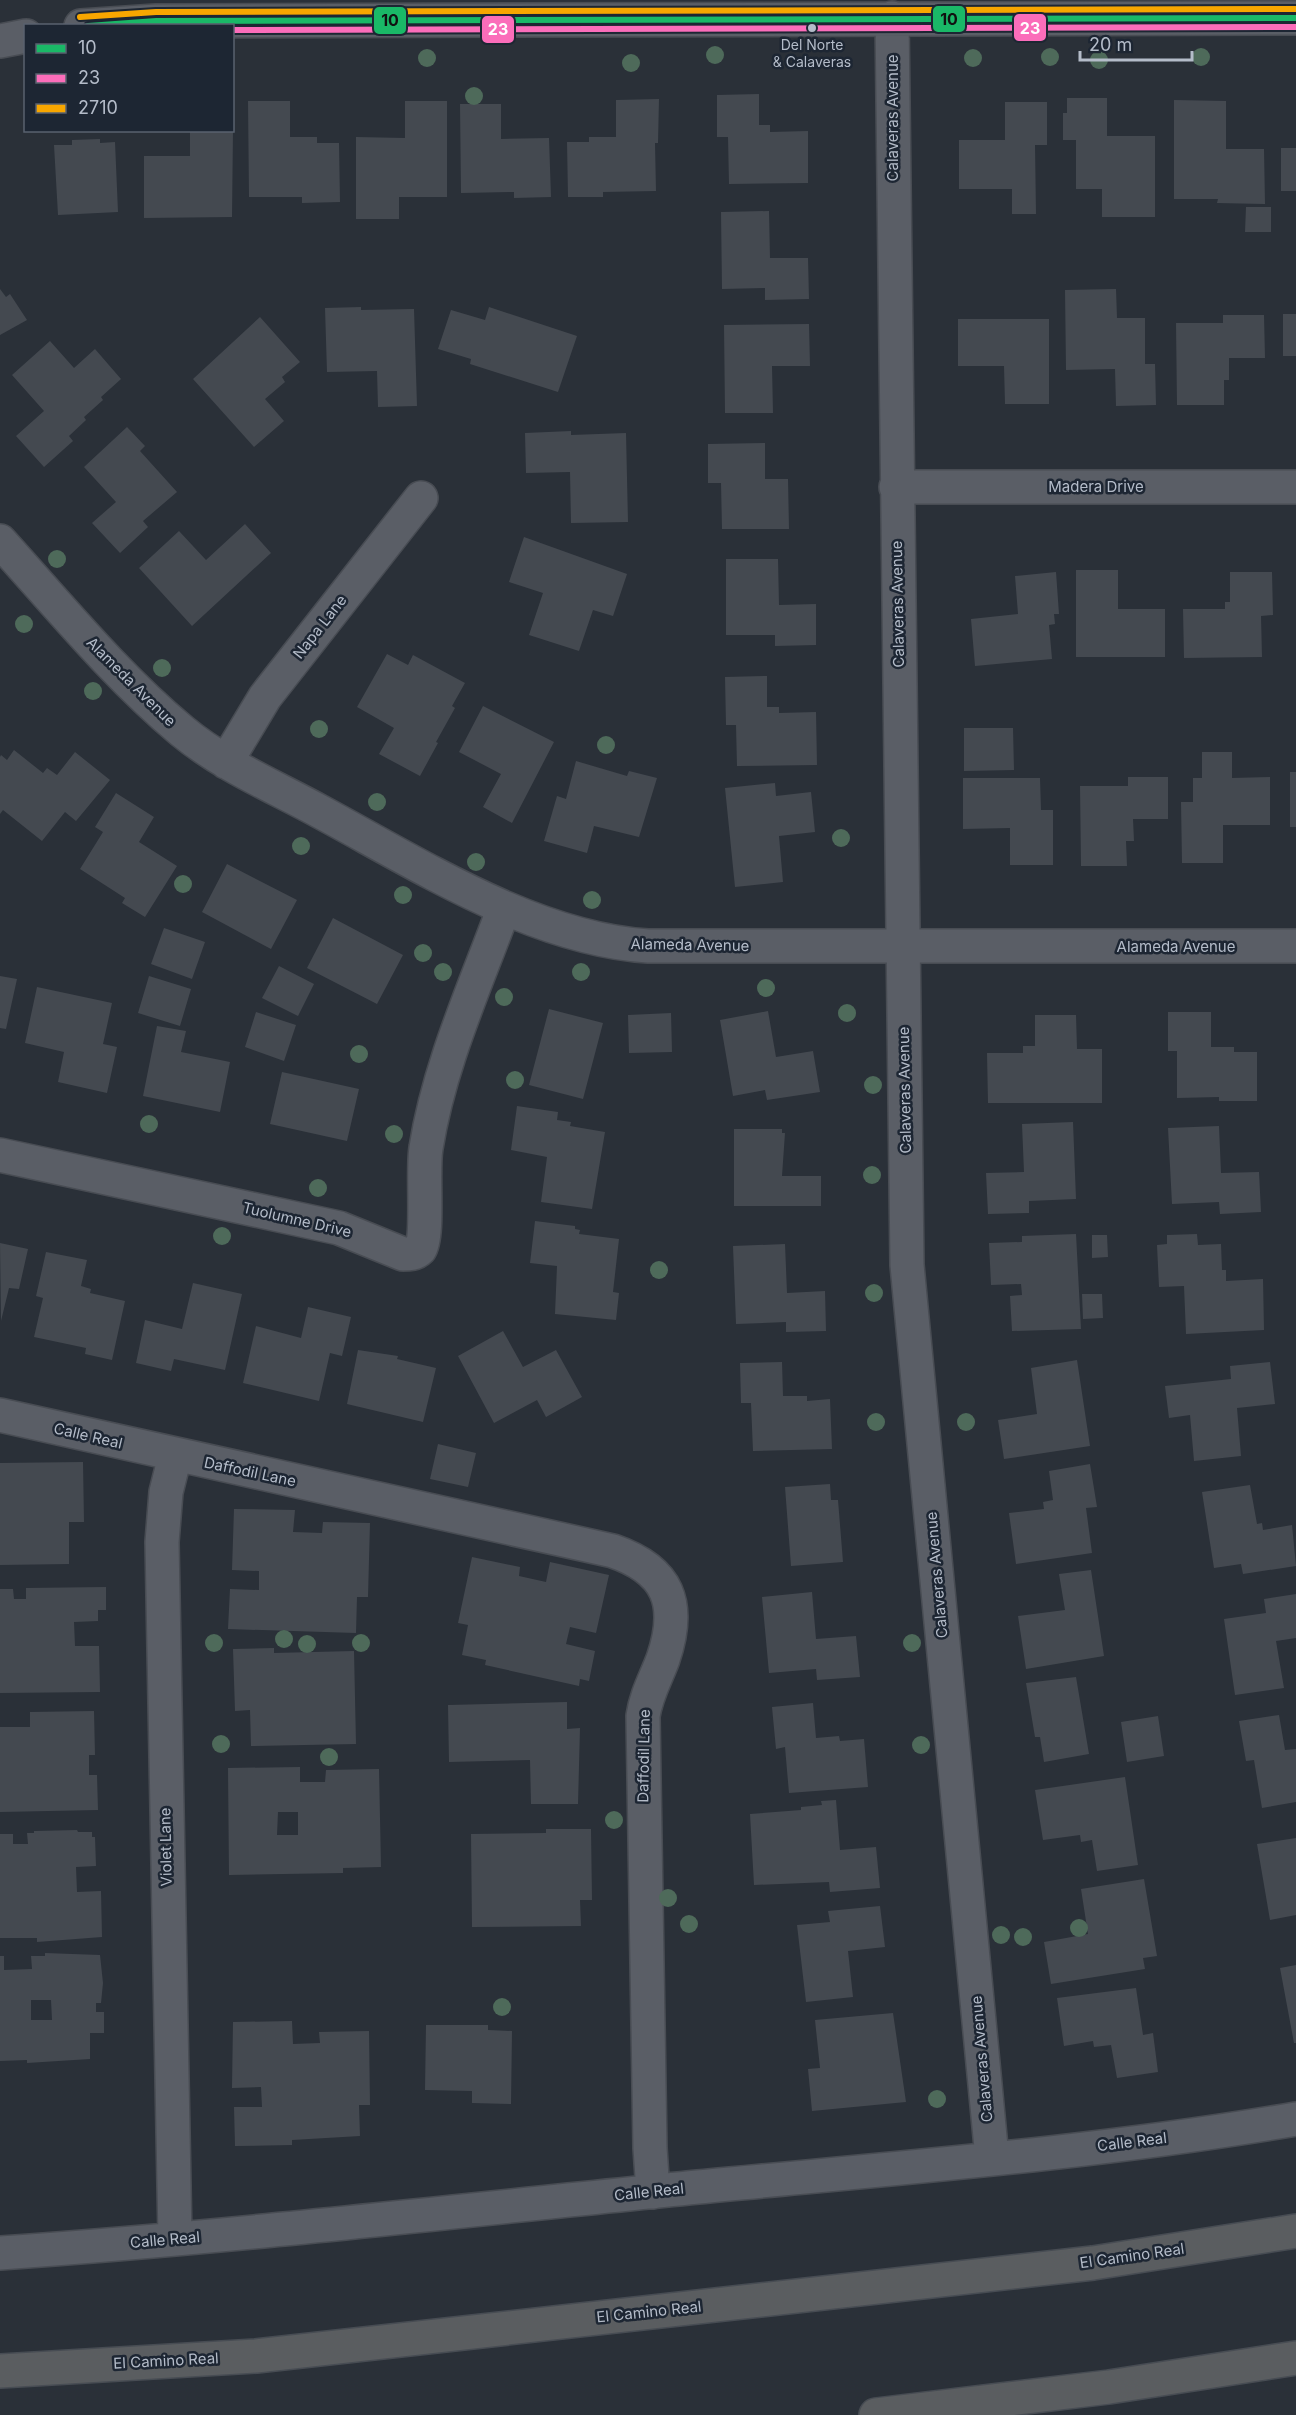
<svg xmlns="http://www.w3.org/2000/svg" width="1296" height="2415" font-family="Inter,sans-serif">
	<rect width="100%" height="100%" fill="#2a3038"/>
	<path fill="#444950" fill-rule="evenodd" d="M759 94V125H770V132L808 131V183L729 184 728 137H717V95Z
		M1067 98H1107V136H1155V217H1102V189H1076V140H1063V113H1067Z
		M659 99 658 143H655L656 191 603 192V197H568L567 142H589V137H616V100Z
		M1174 100 1226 101V149H1264L1265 204 1217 203 1218 199H1174Z
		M248 101H290V137H317V143H339L340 202 302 203V197H249Z
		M405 101H447V197H399V219H356V137L405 138Z
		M1005 102H1047V145H1035L1036 214H1012V189H959V140H1005Z
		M460 104H501V139L549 138 551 197 514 198V192L461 193Z
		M190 130H233L232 217 144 218V156H190Z
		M100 139V143L115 142 118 212 58 215 54 145H72V140Z
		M1281 148H1296V191H1281Z
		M1246 207H1271V232H1245Z
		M769 211 770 258H808L809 299 765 300V288L722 289 721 212Z
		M0 289 6 297 10 294 27 320 0 335Z
		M1116 289 1117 318H1145V364H1155L1156 405 1116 406 1115 369 1066 370 1065 290Z
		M361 307V310L414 309 417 406 378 407 377 371 327 372 325 308Z
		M489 307 577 336 558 392 470 364 471 359 438 349 451 310 485 320Z
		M1283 314H1296V356H1283Z
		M1223 315H1264L1265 358H1229V380H1224V405H1177L1176 323H1223Z
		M260 317 300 362 282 377 285 382 265 399 284 421 254 447 193 379Z
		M958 319H1049V404H1005L1004 366H958Z
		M809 324 810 366H772L773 413H725L724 325Z
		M50 341 74 368 95 349 121 379 101 397 103 400 84 417 86 420 69 436 73 441 44 467 16 436 44 411 12 375Z
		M127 427 145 446 140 451 177 492 143 521 148 527 120 553 92 523 116 502 84 467Z
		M571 431V435L626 433 628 522 571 523 570 472 526 473 525 433Z
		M765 443V479H788L789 529H722L721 483H708V444Z
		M245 524 271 553 192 626 139 568 179 531 206 560Z
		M524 537 627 574 613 616 593 610 579 651 529 635 543 593 509 582Z
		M726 559H778L779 605 816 604V645L775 646V635H726Z
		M1076 570H1118V609H1165V657H1076Z
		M1056 572 1059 614H1054L1055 624 1049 625 1052 659 975 666 971 619 1018 614 1015 576Z
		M1230 572H1272L1273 615 1261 616 1262 657 1184 658 1183 609H1225V602H1230Z
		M387 654 408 665 413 655 465 683 452 706 455 708 436 742 438 743 420 776 379 754 394 728 357 707Z
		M767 676V707H779V713L816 712 817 765 737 766 736 725H726L725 677Z
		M483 706 554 742 512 823 483 807 501 774 459 752Z
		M964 728H1013L1014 770 964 771Z
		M14 750 43 773 47 768 57 775 75 752 110 780 76 821 65 812 42 841 3 810 0 814V757L1 755 7 760Z
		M1202 752H1232V778L1270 777V825H1223V863H1182L1181 802H1193V778H1202Z
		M576 761 627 776 629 771 657 778 639 837 594 826 587 853 544 841 557 796 566 799Z
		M1290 772H1296V827H1290Z
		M1128 777H1168V819H1133L1134 841H1126L1127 866H1081L1080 786H1128Z
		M963 778H1040L1041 810H1053V865H1010V828L963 829Z
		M775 783 776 796 811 792 815 832 779 836 783 882 735 887 725 788Z
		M116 793 154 817 139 842 177 866 145 917 122 903 125 898 80 869 103 832 95 827Z
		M227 864 297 900 271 949 202 912Z
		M333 918 403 955 377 1004 307 968Z
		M164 928 205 942 192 979 151 964Z
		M279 966 314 984 298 1016 262 998Z
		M0 976 17 979 6 1029 0 1028Z
		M149 976 191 989 180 1026 138 1013Z
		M37 987 112 1003 103 1044 117 1047 107 1093 58 1082 64 1052 25 1043Z
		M549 1009 603 1023 583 1099 529 1085Z
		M768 1011 776 1057 813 1051 820 1092 767 1100 765 1090 733 1096 720 1020Z
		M256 1012 296 1025 284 1061 245 1047Z
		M1168 1012H1211V1047H1234V1052H1257V1101H1219V1097L1177 1098V1051H1168Z
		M671 1013 672 1052 629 1053 628 1015Z
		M1035 1015H1076L1077 1049H1102V1103H988L987 1053H1023V1046H1035Z
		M157 1026 186 1031 181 1052 230 1062 220 1112 143 1096Z
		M282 1072 359 1089 347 1141 270 1124Z
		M517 1106 558 1112 557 1120 571 1122 570 1126 605 1132 592 1209 541 1202 547 1157 511 1150Z
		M1073 1122 1076 1199 1029 1201V1213L988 1214 986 1173 1024 1172 1022 1124Z
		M1219 1126 1221 1173 1259 1172 1261 1212 1220 1214 1219 1202 1172 1204 1168 1128Z
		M734 1129H782V1133H785L782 1176H821V1206H734Z
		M535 1221 575 1226V1229L580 1230 579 1234 619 1239 613 1292 619 1293 616 1320 555 1314 557 1266 530 1263Z
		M1076 1234 1081 1329 1012 1331 1010 1296 1022 1295 1021 1284 991 1285 989 1243 1022 1242V1236Z
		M1197 1234 1198 1245 1221 1244 1222 1270H1226V1281L1263 1279 1264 1330 1186 1334 1184 1286 1159 1287 1157 1245 1167 1244V1235Z
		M1092 1235H1107L1108 1257 1092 1258Z
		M0 1243 28 1249 19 1289 9 1288 1 1321Z
		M785 1244 787 1293 825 1291 826 1331 786 1332V1322L736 1324 733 1246Z
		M46 1252 87 1260 81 1286 91 1289 90 1293 125 1301 112 1360 85 1354 86 1348 34 1337 43 1298 36 1296Z
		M193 1283 242 1294 225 1370 174 1359 171 1371 136 1363 145 1320 182 1329Z
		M1082 1294H1102L1103 1318 1083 1319Z
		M308 1307 351 1317 342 1356 330 1353 319 1401 243 1383 256 1326 301 1338Z
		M503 1331 523 1367 556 1350 582 1397 546 1417 537 1400 494 1423 458 1356Z
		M358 1350 398 1356 397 1359 436 1368 423 1422 347 1404Z
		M1077 1360 1090 1446 1004 1459 998 1420 1037 1414 1031 1368Z
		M782 1362 783 1396H807V1401L830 1399 832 1449 753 1451 751 1403H741L740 1363Z
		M1270 1362 1275 1404 1237 1408 1241 1456 1194 1461 1190 1415 1169 1418 1165 1386 1231 1379 1230 1366Z
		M438 1444 476 1453 468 1487 430 1479Z
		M83 1462 84 1522H69V1564L0 1565V1463Z
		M1090 1464 1097 1507 1086 1508 1092 1553 1016 1564 1009 1513 1044 1509 1043 1502 1053 1500 1049 1471Z
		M830 1484 831 1500H838L843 1562 791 1566 785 1487Z
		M1250 1485 1257 1524 1262 1523 1263 1530 1292 1525 1296 1566 1243 1574 1241 1564 1214 1568 1202 1492Z
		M234 1509 295 1510 293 1532 322 1533 323 1522 370 1523 368 1597H357L356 1633 228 1629 230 1589 259 1590V1571L232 1570Z
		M472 1557 520 1567 519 1576 546 1582 550 1562 609 1575 596 1633 570 1627 566 1644 595 1651 589 1681 580 1679 579 1686 485 1665 486 1660 462 1655 468 1625 458 1623Z
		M1091 1570 1104 1656 1026 1669 1018 1616 1065 1610 1059 1574Z
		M106 1587V1610H98V1621L74 1622 75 1646H99L100 1692 0 1693V1589H13L14 1599H26V1588Z
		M812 1592 816 1639 856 1636 860 1677 817 1680 816 1669 769 1673 762 1597Z
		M1296 1594V1638L1276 1641 1284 1688 1235 1695 1224 1619 1266 1613 1264 1599Z
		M274 1648V1653L354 1651 356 1744 251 1746 250 1710 235 1711 233 1649Z
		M1076 1677 1089 1754 1044 1762 1040 1737H1035L1026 1683Z
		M567 1702V1729L580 1728 578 1804H531L530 1760 449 1762 448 1705Z
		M813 1703 816 1738 839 1736 840 1741 864 1739 868 1787 789 1793 785 1747 776 1749 772 1707Z
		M94 1711 95 1755H89V1775H97L98 1810 0 1812V1727H30V1712Z
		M1279 1715 1285 1750 1296 1749V1802L1262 1808 1254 1760 1246 1761 1239 1721Z
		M1158 1716 1164 1756 1127 1762 1121 1722Z
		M300 1767V1782H325L326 1770 379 1769 381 1867 343 1868V1873L229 1875 228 1768ZM278 1812H298V1835H277Z
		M1125 1777 1138 1865 1097 1871 1092 1840 1081 1842 1080 1835 1043 1840 1035 1790Z
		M836 1800 840 1850 876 1847 880 1888 830 1892 829 1882 754 1885 750 1814 801 1810V1807L822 1805 821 1801Z
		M546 1829H591L592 1900H580L581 1926 472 1927 471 1834 546 1833Z
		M77 1830 78 1832H92V1837H95L96 1866 76 1867 77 1892 101 1891 102 1937 37 1942V1938H0V1834H13V1844H28L27 1833H34V1831Z
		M1296 1838V1915L1270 1920 1257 1844Z
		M1144 1879 1157 1956 1143 1958 1145 1969 1051 1984 1044 1942 1088 1934 1081 1889Z
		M880 1906 885 1947 848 1951 853 1997 806 2002 797 1925 830 1922 828 1911Z
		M45 1953 100 1955 103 1983 101 2003H96V2012H104V2033H90V2059L27 2063V2060L0 2061V1956H4V1970L32 1969 31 1956H45ZM31 2000H51L52 2020H31Z
		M1296 1965V2043H1294L1280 1968Z
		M1136 1988 1143 2035 1153 2033 1158 2072 1117 2078 1111 2045 1094 2047 1093 2041 1064 2046 1057 1998Z
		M893 2013 906 2102 812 2111 808 2069 820 2068 815 2020Z
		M292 2021 293 2044 320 2043 319 2032 369 2031 370 2105H359L360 2136 292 2140V2145L235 2146 234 2107H262L261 2087 232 2088 233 2022Z
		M426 2025H488V2030L512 2031 511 2104 472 2103V2091L425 2090Z"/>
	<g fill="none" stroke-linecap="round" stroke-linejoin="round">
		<g stroke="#484c53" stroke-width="36">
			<path id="minor" d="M892 18 907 1265 992 2158
				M81 26 156 21 1296 18
				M0 41 26 36
				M896 487H1296
				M0 541C59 606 115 675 182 731 223 765 273 786 319 811 418 864 534 939 648 946H1296
				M226 762 265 697 421 498
				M0 1155 339 1228 403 1254C409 1254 415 1254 420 1249 429 1236 422 1170 426 1148 439 1065 475 987 504 908
				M0 1415 613 1551C668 1570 682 1603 663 1659 656 1678 646 1695 643 1716L650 2148 653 2192
				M175 2239 162 1542 166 1492 175 1456
				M0 2253C233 2237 465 2210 698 2187 897 2168 1098 2153 1296 2119"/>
		</g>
		<g stroke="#474c53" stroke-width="36">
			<path id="highway" d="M0 2371 256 2356 1093 2263 1296 2231
				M876 2415 1109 2387 1296 2358"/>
		</g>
		<use href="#minor" stroke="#5a5e66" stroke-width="33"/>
		<use href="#highway" stroke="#5a5d60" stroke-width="33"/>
		<g stroke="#1d2633" stroke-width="10">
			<path id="bus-1" d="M88 26 156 21 1296 18"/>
		</g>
		<g stroke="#1d2633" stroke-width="10">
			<path id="bus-2" d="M232 30 1296 27"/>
		</g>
		<g stroke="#1d2633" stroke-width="10">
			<path id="bus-3" d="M80 17 156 12 1296 9"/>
		</g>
		<use href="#bus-1" stroke="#1ab867" stroke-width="6"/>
		<use href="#bus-2" stroke="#fb6dba" stroke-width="6"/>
		<use href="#bus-3" stroke="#f7a600" stroke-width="6"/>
	</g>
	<g fill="#4e6a5a">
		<circle cx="715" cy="55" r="9"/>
		<circle cx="1050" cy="57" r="9"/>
		<circle cx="1201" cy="57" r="9"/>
		<circle cx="427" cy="58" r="9"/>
		<circle cx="973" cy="58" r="9"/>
		<circle cx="1099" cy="60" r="9"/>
		<circle cx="631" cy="63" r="9"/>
		<circle cx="474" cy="96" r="9"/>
		<circle cx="57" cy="559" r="9"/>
		<circle cx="24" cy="624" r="9"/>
		<circle cx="162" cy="668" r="9"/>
		<circle cx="93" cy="691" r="9"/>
		<circle cx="319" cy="729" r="9"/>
		<circle cx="606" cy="745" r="9"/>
		<circle cx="377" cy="802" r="9"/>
		<circle cx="841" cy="838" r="9"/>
		<circle cx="301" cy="846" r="9"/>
		<circle cx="476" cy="862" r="9"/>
		<circle cx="183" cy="884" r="9"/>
		<circle cx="403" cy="895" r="9"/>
		<circle cx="592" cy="900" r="9"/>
		<circle cx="423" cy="953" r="9"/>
		<circle cx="443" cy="972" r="9"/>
		<circle cx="581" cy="972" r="9"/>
		<circle cx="766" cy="988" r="9"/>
		<circle cx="504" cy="997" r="9"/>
		<circle cx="847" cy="1013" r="9"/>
		<circle cx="359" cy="1054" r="9"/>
		<circle cx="515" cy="1080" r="9"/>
		<circle cx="873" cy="1085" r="9"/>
		<circle cx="149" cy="1124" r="9"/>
		<circle cx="394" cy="1134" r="9"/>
		<circle cx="872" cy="1175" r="9"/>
		<circle cx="318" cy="1188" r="9"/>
		<circle cx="222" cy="1236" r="9"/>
		<circle cx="659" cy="1270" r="9"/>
		<circle cx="874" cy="1293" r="9"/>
		<circle cx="876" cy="1422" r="9"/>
		<circle cx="966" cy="1422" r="9"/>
		<circle cx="284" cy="1639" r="9"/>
		<circle cx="214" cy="1643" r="9"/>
		<circle cx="361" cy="1643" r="9"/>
		<circle cx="912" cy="1643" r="9"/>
		<circle cx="307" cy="1644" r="9"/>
		<circle cx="221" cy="1744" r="9"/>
		<circle cx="921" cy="1745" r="9"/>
		<circle cx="329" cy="1757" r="9"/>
		<circle cx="614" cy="1820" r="9"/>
		<circle cx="668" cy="1898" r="9"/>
		<circle cx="689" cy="1924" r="9"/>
		<circle cx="1079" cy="1928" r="9"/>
		<circle cx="1001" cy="1935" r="9"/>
		<circle cx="1023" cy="1937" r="9"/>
		<circle cx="502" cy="2007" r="9"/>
		<circle cx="937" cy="2099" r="9"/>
	</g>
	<circle fill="#b4bcc9" stroke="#1d2633" stroke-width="2" cx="812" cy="28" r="5"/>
	<g text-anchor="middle" stroke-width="5" stroke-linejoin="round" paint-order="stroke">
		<g font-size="14" fill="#b4bcc9" stroke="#1d2633">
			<text x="812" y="50">Del Norte<tspan x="812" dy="17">&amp; Calaveras</tspan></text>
		</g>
		<g font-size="15" fill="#b4bcc9" stroke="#1d2633">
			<text transform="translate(893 118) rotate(-90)" y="5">Calaveras Avenue</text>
			<text x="1096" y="492">Madera Drive</text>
			<text transform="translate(898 604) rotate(-91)" y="5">Calaveras Avenue</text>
			<text transform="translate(320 627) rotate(-52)" y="5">Napa Lane</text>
			<text transform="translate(131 682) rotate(45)" y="5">Alameda Avenue</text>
			<text transform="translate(690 945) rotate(1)" y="5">Alameda Avenue</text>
			<text x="1176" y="952">Alameda Avenue</text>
			<text transform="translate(905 1090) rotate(-91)" y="5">Calaveras Avenue</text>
			<text transform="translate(297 1220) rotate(13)" y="5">Tuolumne Drive</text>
			<text transform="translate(88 1436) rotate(13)" y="5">Calle Real</text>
			<text transform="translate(250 1472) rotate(12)" y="5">Daffodil Lane</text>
			<text transform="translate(937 1575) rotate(-95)" y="5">Calaveras Avenue</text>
			<text transform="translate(644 1756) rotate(-89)" y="5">Daffodil Lane</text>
			<text transform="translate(166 1847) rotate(-91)" y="5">Violet Lane</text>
			<text transform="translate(982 2059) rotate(-95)" y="5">Calaveras Avenue</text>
			<text transform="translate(1132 2142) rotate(-7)" y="5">Calle Real</text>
			<text transform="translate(649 2192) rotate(-6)" y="5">Calle Real</text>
			<text transform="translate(165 2240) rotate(-5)" y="5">Calle Real</text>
			<text transform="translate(1132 2256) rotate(-8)" y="5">El Camino Real</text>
			<text transform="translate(649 2312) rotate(-6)" y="5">El Camino Real</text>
			<text transform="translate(166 2361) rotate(-3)" y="5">El Camino Real</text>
		</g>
	</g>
	<g stroke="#1d2633" stroke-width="2">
		<rect x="932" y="5" width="34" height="28" rx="6" fill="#1ab867"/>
		<rect x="373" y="6" width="34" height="29" rx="6" fill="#1ab867"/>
		<rect x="1013" y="13" width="34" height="29" rx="6" fill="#fb6dba"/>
		<rect x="481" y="15" width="34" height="29" rx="6" fill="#fb6dba"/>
	</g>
	<g font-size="16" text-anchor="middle" font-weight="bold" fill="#fff">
		<text x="1030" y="34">23</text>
		<text x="498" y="35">23</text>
	</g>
	<g font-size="16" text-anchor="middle" font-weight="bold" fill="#111">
		<text x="949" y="25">10</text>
		<text x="390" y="26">10</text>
	</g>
	<rect x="24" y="24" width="210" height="108" fill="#1d2633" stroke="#59626f" stroke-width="1.5"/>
	<rect x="36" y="44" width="30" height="9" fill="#1ab867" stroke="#59626f" stroke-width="1.5"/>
	<text x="78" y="54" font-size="18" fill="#b4bcc9">10</text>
	<rect x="36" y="74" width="30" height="9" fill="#fb6dba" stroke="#59626f" stroke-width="1.5"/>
	<text x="78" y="84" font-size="18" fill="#b4bcc9">23</text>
	<rect x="36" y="104" width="30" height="9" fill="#f7a600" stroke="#59626f" stroke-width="1.5"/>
	<text x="78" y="114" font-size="18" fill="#b4bcc9">2710</text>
	<path d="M1080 51v9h112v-9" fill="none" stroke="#b4bcc9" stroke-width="3"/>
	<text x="1089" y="51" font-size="18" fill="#b4bcc9" stroke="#1d2633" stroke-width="4.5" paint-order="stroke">20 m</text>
</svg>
